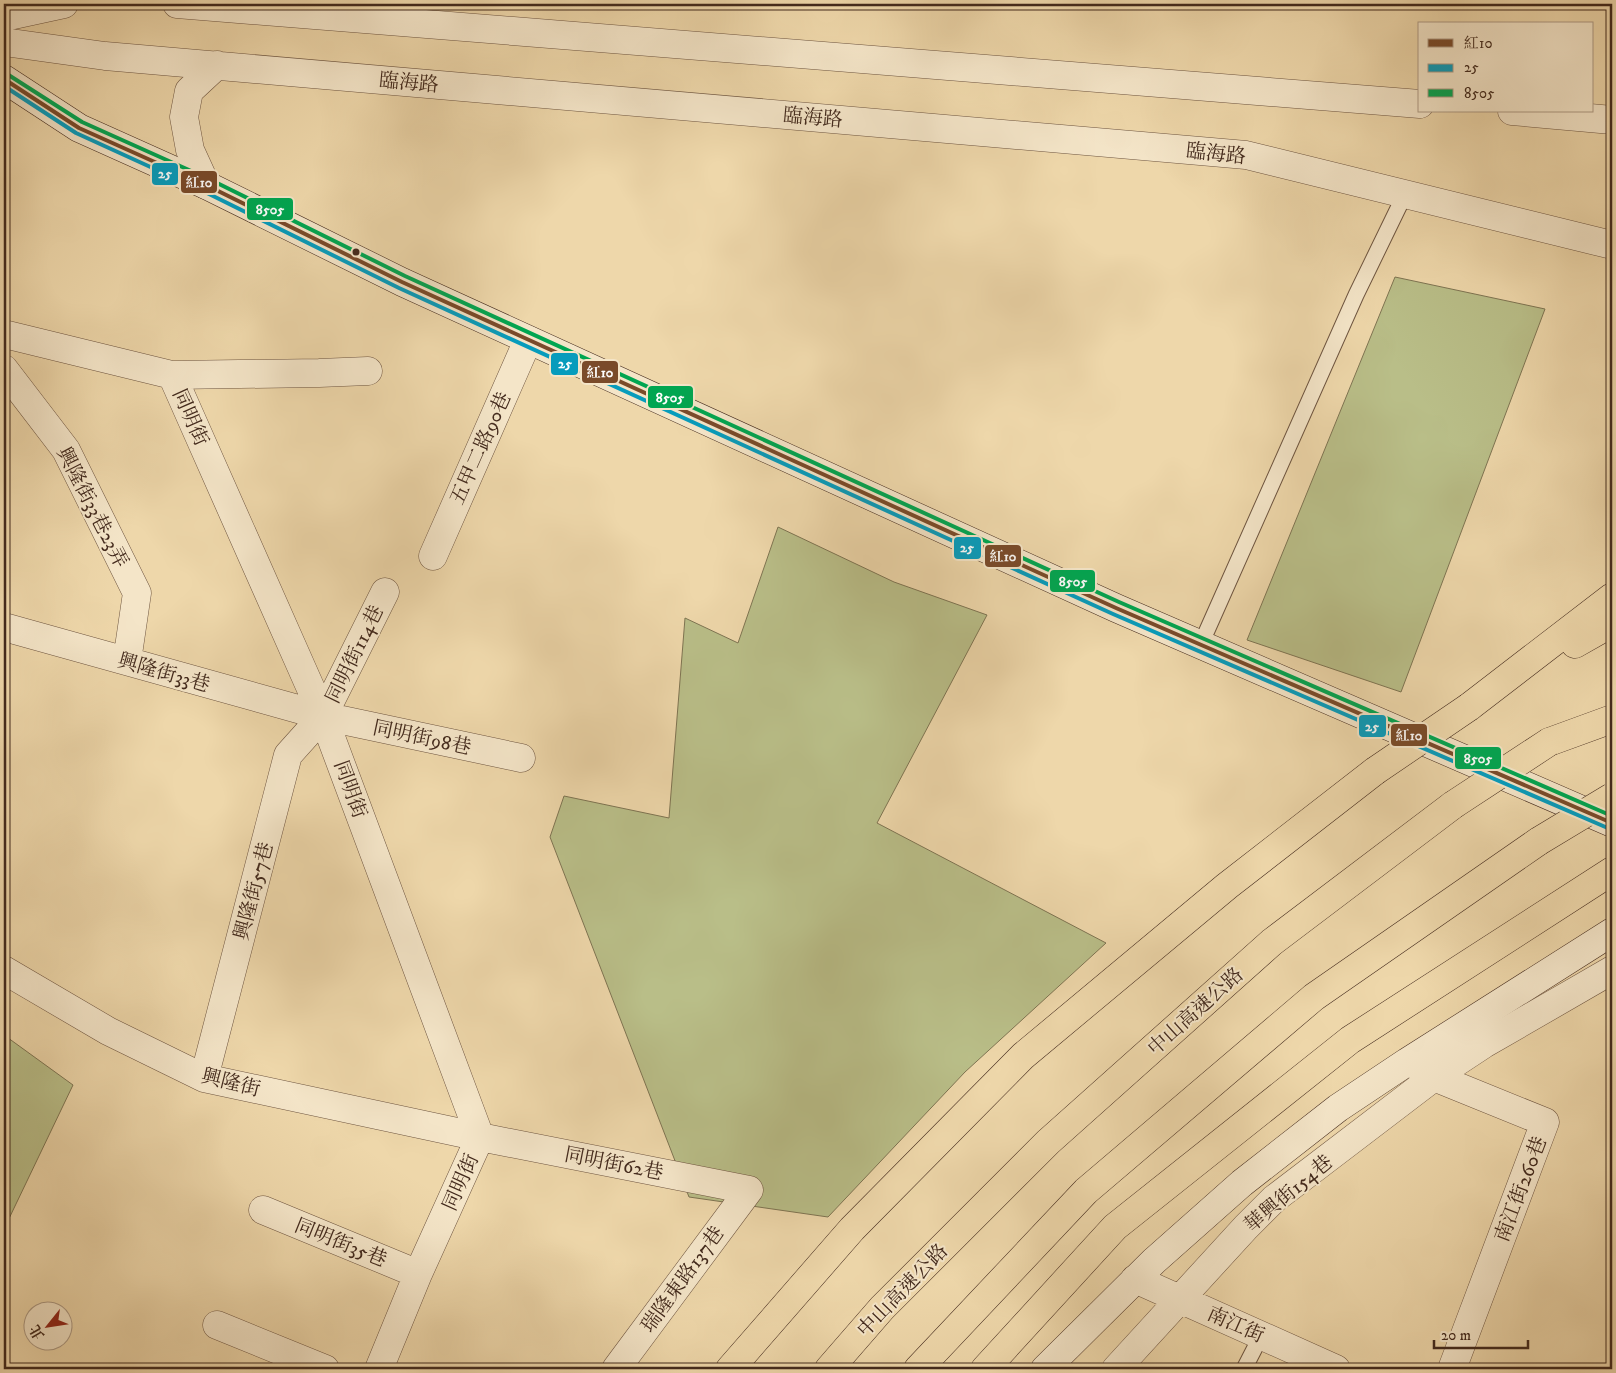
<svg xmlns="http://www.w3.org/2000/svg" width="1616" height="1373" font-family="'IM FELL DW Pica','Noto Serif TC',serif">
	<rect width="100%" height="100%" fill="#eed7aa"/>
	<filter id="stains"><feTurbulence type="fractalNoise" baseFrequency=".004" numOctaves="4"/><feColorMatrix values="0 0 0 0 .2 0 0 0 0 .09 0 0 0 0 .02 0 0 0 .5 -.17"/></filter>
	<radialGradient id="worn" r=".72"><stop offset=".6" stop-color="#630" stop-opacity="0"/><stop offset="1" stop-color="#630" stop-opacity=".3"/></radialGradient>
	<path fill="#b9be88" stroke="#7e7452" d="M1395 277 1545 309 1401 692 1247 640Z
		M778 527 894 582 987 615 877 823 1106 943 965 1072 828 1217 689 1197 550 837 564 796 669 818 685 618 738 643Z
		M4 1035 73 1085 4 1229Z"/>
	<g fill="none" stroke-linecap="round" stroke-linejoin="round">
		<g stroke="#6e5540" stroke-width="17">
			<path id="lane" d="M1201 644 1356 295 1405 194
				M1244 1369 1261 1336"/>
		</g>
		<g stroke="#6e5540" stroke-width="29">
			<path id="street" d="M177 4 1420 104
				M4 17 64 4
				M4 42 105 56 1246 155 1612 245
				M1512 111 1612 120
				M206 185 190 150 184 117 189 91 217 65
				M4 334 172 375 323 716 480 1137 418 1274 379 1369
				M4 369 66 450 137 593 127 661
				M172 375 319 373 368 371
				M433 556 528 340
				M4 627 323 716 521 758
				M4 970 108 1031 204 1078 480 1137 749 1190 616 1369
				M1421 1070 1434 1077 1545 1122 1452 1369
				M204 1078 288 755 323 716 385 592
				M263 1210 418 1274
				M1135 1279 1336 1369
				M217 1325 325 1369
				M1116 1369 1246 1227 1274 1199 1434 1077 1484 1044 1612 970"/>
		</g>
		<g stroke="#432a1d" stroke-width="29">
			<path id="secondary" d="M4 79 79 128 206 185 402 282 1116 608 1612 823
				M1045 1369 1154 1261 1242 1183 1338 1108 1407 1062 1612 932"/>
		</g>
		<g stroke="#432a1d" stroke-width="29">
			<path id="highway" d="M1575 644 1612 623
				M1469 707 1612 597
				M1549 742 1612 719
				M730 1369 852 1229 1023 1056 1227 886 1375 771
				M829 1369 882 1308 1048 1142 1272 942 1453 805
				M918 1369 1086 1191 1314 997 1539 841
				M985 1369 1115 1227 1350 1040 1612 871"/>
		</g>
		<use href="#lane" stroke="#f4e5c8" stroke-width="15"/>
		<use href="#street" stroke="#f4e5c8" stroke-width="28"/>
		<use href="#secondary" stroke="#f4e5c8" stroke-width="28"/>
		<use href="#highway" stroke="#eed7aa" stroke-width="28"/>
		<g stroke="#432a1d" stroke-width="29" stroke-linecap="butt">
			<path id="highway-bridge" d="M1375 771 1469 707
				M1453 805 1549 742
				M1539 841 1612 797"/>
		</g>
		<use href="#highway-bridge" stroke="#eed7aa" stroke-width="28"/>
		<g stroke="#f4e5c8" stroke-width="8">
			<path id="bus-1" d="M4 79 79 128 206 185 402 282 1116 608 1612 823"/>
		</g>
		<g stroke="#f4e5c8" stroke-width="8">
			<path id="bus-2" d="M4 86 76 133 203 191 399 288 1113 614 1610 829"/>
		</g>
		<g stroke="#f4e5c8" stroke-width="8">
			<path id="bus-3" d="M7 74 82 122 209 179 405 276 1119 602 1612 816"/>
		</g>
		<use href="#bus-1" stroke="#7a4b2a" stroke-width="4"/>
		<use href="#bus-2" stroke="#079cbc" stroke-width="4"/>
		<use href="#bus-3" stroke="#00a651" stroke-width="4"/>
	</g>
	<circle fill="#432a1d" stroke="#f4e5c8" stroke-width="2" cx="356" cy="252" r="4.5"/>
	<g text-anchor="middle" stroke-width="4" stroke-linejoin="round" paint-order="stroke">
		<g font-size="20" fill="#432a1d" stroke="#f4e5c8">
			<text transform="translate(409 82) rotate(5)" y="7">臨海路</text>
			<text transform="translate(813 117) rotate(5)" y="7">臨海路</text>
			<text transform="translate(1216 153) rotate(6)" y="7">臨海路</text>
			<text transform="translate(191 417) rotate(66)" y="7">同明街</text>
			<text transform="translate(480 448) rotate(-66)" y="7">五甲二路90巷</text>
			<text transform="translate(93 507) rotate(63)" y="7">興隆街33巷23弄</text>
			<text transform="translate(354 654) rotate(-64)" y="7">同明街114巷</text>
			<text transform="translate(164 672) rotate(16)" y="7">興隆街33巷</text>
			<text transform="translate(422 737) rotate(12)" y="7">同明街98巷</text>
			<text transform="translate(351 789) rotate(70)" y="7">同明街</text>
			<text transform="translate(253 891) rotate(-75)" y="7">興隆街57巷</text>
			<text transform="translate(1195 1011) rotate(-42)" y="7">中山高速公路</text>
			<text transform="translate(231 1082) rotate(14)" y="7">興隆街</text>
			<text transform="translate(614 1163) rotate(11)" y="7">同明街62巷</text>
			<text transform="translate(460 1182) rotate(-66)" y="7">同明街</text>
			<text transform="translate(1520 1189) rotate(-69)" y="7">南江街260巷</text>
			<text transform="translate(1288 1193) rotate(-40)" y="7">華興街154巷</text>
			<text transform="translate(341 1242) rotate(22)" y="7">同明街35巷</text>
			<text transform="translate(682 1279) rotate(-54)" y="7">瑞隆東路137巷</text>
			<text transform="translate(902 1290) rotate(-46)" y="7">中山高速公路</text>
			<text transform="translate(1236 1324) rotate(24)" y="7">南江街</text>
		</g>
	</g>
	<g stroke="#f4e5c8" stroke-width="2">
		<rect x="151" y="162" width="28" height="24" rx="5" fill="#079cbc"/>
		<rect x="180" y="170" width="38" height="24" rx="5" fill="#7a4b2a"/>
		<rect x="246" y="197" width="48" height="24" rx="5" fill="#00a651"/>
		<rect x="550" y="352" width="29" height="24" rx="5" fill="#079cbc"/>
		<rect x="581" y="360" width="38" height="24" rx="5" fill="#7a4b2a"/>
		<rect x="647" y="385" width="47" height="24" rx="5" fill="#00a651"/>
		<rect x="953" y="536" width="29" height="24" rx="5" fill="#079cbc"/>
		<rect x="984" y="544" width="38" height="24" rx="5" fill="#7a4b2a"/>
		<rect x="1049" y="569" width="47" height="24" rx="5" fill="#00a651"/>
		<rect x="1358" y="714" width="29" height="24" rx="5" fill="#079cbc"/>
		<rect x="1390" y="723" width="38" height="24" rx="5" fill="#7a4b2a"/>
		<rect x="1454" y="746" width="48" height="24" rx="5" fill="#00a651"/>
	</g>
	<g font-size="14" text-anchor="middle" font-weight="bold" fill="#fff">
		<text x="165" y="178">25</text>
		<text x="199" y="187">紅10</text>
		<text x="270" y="214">8505</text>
		<text x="565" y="368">25</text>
		<text x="600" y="377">紅10</text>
		<text x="670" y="402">8505</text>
		<text x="967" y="552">25</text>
		<text x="1003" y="561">紅10</text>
		<text x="1073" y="586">8505</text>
		<text x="1372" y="731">25</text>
		<text x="1409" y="740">紅10</text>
		<text x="1478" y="763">8505</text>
	</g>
	<rect width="1616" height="1373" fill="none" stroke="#eed7aa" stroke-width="20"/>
	<rect x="5" y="5" width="1606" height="1363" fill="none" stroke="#432a1d" stroke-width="2.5"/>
	<rect x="10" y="10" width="1596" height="1353" fill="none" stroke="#432a1d"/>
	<rect x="1418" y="22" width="175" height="90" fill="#f4e5c8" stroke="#ad9a84"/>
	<rect x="1428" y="39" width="25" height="8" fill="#7a4b2a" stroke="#ad9a84"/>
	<text x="1464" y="48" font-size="15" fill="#432a1d">紅10</text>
	<rect x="1428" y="64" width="25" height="8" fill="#079cbc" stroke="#ad9a84"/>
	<text x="1464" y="72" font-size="15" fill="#432a1d">25</text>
	<rect x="1428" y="89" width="25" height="8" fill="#00a651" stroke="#ad9a84"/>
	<text x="1464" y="98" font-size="15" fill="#432a1d">8505</text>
	<g transform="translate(48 1326) rotate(240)"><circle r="24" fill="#f4e5c8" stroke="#ad9a84"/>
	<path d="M0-4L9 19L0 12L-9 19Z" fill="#8f2418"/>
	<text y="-8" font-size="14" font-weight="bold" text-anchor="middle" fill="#432a1d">北</text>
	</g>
	<path d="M1434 1340v8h94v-8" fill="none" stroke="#432a1d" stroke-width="2.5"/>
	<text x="1441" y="1340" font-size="15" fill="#432a1d" stroke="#f4e5c8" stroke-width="4" paint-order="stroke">20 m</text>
	<rect width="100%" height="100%" filter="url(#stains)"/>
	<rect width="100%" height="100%" fill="url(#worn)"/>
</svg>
